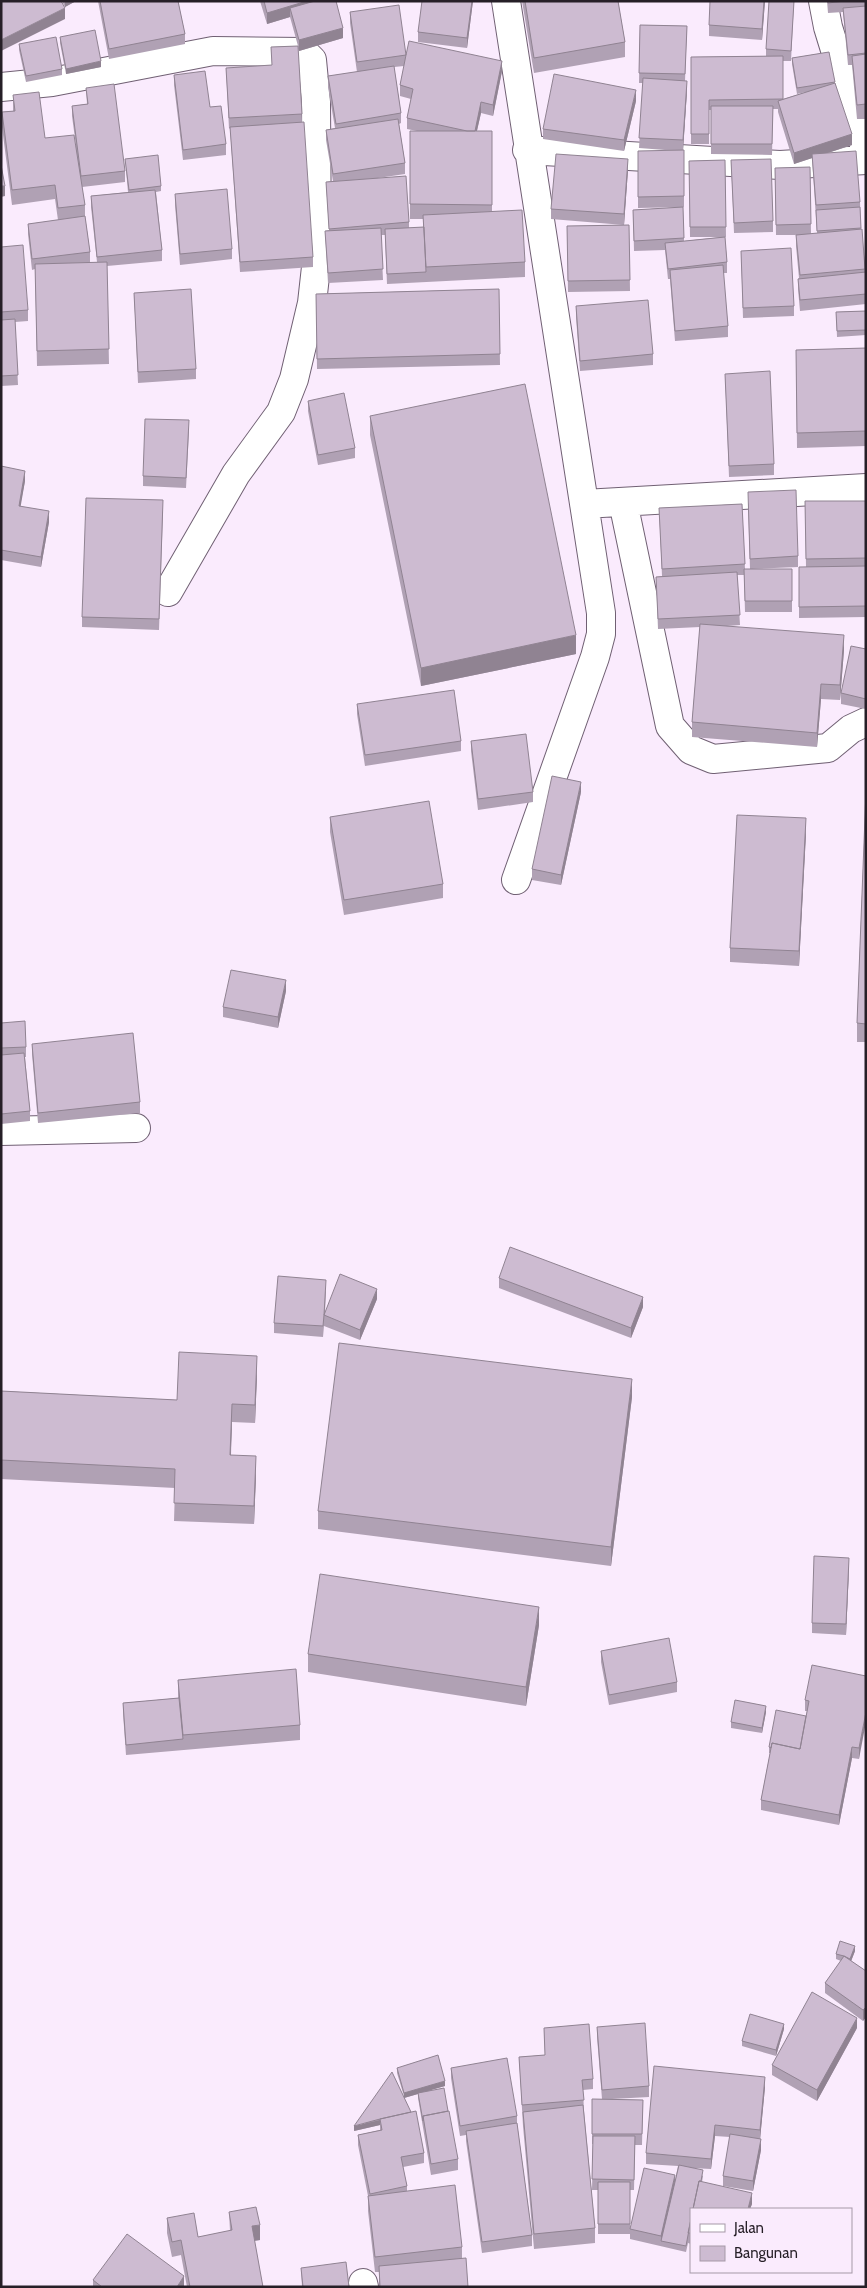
<svg xmlns="http://www.w3.org/2000/svg" width="867" height="2288" font-family="Cabin,sans-serif">
	<rect width="100%" height="100%" fill="#faebfd"/>
	<g fill="none" stroke-linecap="round" stroke-linejoin="round">
		<g stroke="#706073" stroke-width="30">
			<path id="street" d="M506 1 601 613V634L595 657 516 880
				M823 1 828 27 866 151
				M1 87 52 82 213 51 304 52 312 60 316 102 317 258 312 303 294 379 281 412 236 474 168 592
				M527 150 780 165 866 160
				M623 502 670 726 691 750 713 759 828 748 851 729 866 722
				M584 504 866 488
				M1 1131 136 1128
				M363 2283 364 2287"/>
		</g>
		<use href="#street" stroke="#fff" stroke-width="28"/>
	</g>
	<path fill="#b0a1b4" fill-rule="evenodd" d="M62 1H76L65 7Z
		M98 1H178L185 34V44L109 59Z
		M260 1H336L343 38 299 51 298 49 302 122 313 257V267L240 272 230 128 229 129 226 68 272 65 271 47 298 46 290 17 267 24Z
		M473 1 467 48 418 42V32Z
		M522 1H618L625 42V57L534 73Z
		M765 1 762 40 709 36V25Z
		M794 1 791 61H783V99L806 92 797 94 792 64V58L829 52 835 83 852 145 828 153 860 202 861 229 866 272V304L800 311 798 289V279L799 278 796 246V235H801H776L775 168 810 167 811 234 817 233 812 158 794 164 778 112V109H773L772 155 711 154V110H709V144H691V57L766 56V49Z
		M827 1H866V119H857L852 65H848L843 12 828 13Z
		M350 12 406 55 502 71 493 116 481 113 477 131H492V211L525 262V277L387 284 385 235H381L383 280 328 283 325 231 329 230 326 182 333 181 326 140V130L335 128 328 87V76L357 72 350 23ZM404 66 400 85V96L411 99 407 118V129L417 131H410V219H423V227L409 228V222L378 178 405 174V163L399 124 401 123V113L394 67Z
		M640 25 687 26 685 81 687 91 683 150H684V207L638 208V151H678L639 148 643 83H639Z
		M60 37 101 67 66 74 60 43Z
		M19 44 62 69V75L26 82 19 50Z
		M174 75 210 107 226 144V155L183 160 174 85Z
		M86 88 125 171V182L82 187 85 205V216L90 252V262H97L91 207V196L128 192 125 159 161 186V191L156 192 162 250V261L107 266 109 364 37 366 35 269 32 270 28 234V224L58 220 55 199 12 205 2 127V112L13 111V95L45 138 76 146 72 116V106L87 104Z
		M636 101 624 151 543 139V129Z
		M725 160 726 237H725L727 262V273H723L728 326V337L675 341 670 279H668L665 250 634 251 633 210 683 207 684 241 721 237H690L689 161Z
		M731 160 773 221V232L734 233Z
		M628 170 624 225 551 219V209Z
		M175 194 232 249V259L180 265 175 205Z
		M629 225 630 291 568 292 567 226Z
		M1 247 28 310V321L15 322 18 385 1 386Z
		M741 251 794 306V316L743 318Z
		M499 289 500 365 317 369 316 294Z
		M134 293 196 369V379L138 383Z
		M576 306 653 354V365L580 371 576 317Z
		M866 311V335L837 337 836 312Z
		M866 348V446L797 448 796 350Z
		M725 374 774 464V475L729 477Z
		M308 401 355 448V458L318 465 308 411Z
		M370 416 576 654 421 686 370 435Z
		M189 431 186 488 143 486V476Z
		M1 466 25 481 20 506 49 522 41 567 1 560Z
		M805 501H866V617L799 618V567H806Z
		M748 503 798 556V567L752 569H792V612H745L744 575H737L740 625 727 626 844 650 840 700 821 699 817 747 692 737V722L700 627 658 629 656 577 662 576 659 508 742 504 745 569H750Z
		M163 511 159 630 82 627V617Z
		M866 649V709L841 704V693Z
		M357 704 461 741V751L365 766 357 714Z
		M471 741 533 792V802L478 810 471 751Z
		M866 791V1042H857V1023Z
		M581 792 561 885 532 880V869Z
		M330 817 443 884V898L344 915 330 832Z
		M806 833 799 966 730 962V948Z
		M286 991 278 1028 223 1017V1007Z
		M1 1023 26 1047V1057H25L30 1111V1121L1 1124Z
		M32 1044 140 1102V1113L38 1123 32 1054Z
		M499 1278 643 1307 631 1338 499 1288Z
		M326 1291 325 1312 377 1299 360 1340 324 1326 323 1337 274 1333V1323Z
		M257 1375 255 1423 232 1422 231 1455 256 1475 254 1524 174 1521 175 1488 1 1479V1391L177 1400Z
		M632 1397 611 1566 318 1529V1511Z
		M849 1568 846 1635 812 1633V1623Z
		M539 1625 526 1706 308 1672V1654Z
		M601 1651 677 1682V1692L609 1705 601 1662Z
		M866 1676 859 1759 852 1758 839 1825 761 1810V1800L770 1753H769V1747L806 1716 807 1711H805V1700Z
		M178 1680 300 1725V1740L126 1755 123 1713V1703L178 1698Z
		M766 1712 762 1733 731 1728V1722Z
		M855 1951 851 1961 866 1971V2017L863 2021 825 1993V1983L841 1961 836 1959V1954Z
		M597 2027 649 2086V2097L612 2099 643 2100 642 2145H635L634 2190H630V2234H598V2190H592L593 2144H592V2099H602L597 2037Z
		M544 2028 593 2079V2089L583 2090 584 2111 595 2228V2243L534 2249 523 2126 519 2057 545 2055Z
		M857 2028 817 2101 772 2075V2065Z
		M784 2029 776 2056 742 2046V2041Z
		M397 2068 445 2086 430 2090 458 2159V2170L431 2175 418 2098V2094L404 2098 424 2153V2163L403 2167 407 2186V2191L462 2247V2259L468 2287H379V2272H375L368 2211V2196L358 2145V2135L380 2130V2125L354 2131 404 2096 397 2073Z
		M451 2068 517 2116V2123L532 2235V2246L482 2253 466 2141V2135L460 2136 451 2078Z
		M765 2087 760 2139 761 2150 753 2191 723 2186V2176L730 2137 715 2136 711 2169 692 2168 703 2176 702 2182 752 2204 750 2209H691V2244L688 2243 686 2252 630 2239V2229L675 2180 678 2166 646 2164V2153Z
		M229 2212 260 2240 254 2241 263 2287H187L181 2255 172 2257 167 2233V2218L198 2237 230 2231Z
		M301 2268 349 2287H302Z
		M93 2280 184 2287H93Z"/>
	<path fill="#908392" d="M65 1H76L65 7Z
		M307 1H331L290 8V17L267 24V13Z
		M472 1H473L467 48V38Z
		M764 1H765L762 40V29Z
		M65 8V19L1 51V40Z
		M343 28V38L299 51V40Z
		M101 61V67L66 74V69Z
		M502 61V71L493 116V105Z
		M687 81V91L683 151V140Z
		M636 90V101L624 151V140Z
		M481 102V113L474 143V133Z
		M852 134V145L794 164V153Z
		M628 159V170L624 225V214Z
		M1 186H5V196L1 197Z
		M25 471V481L19 516V506Z
		M49 511V522L41 567V557Z
		M576 635V654L421 686V668Z
		M844 635V650L840 700V685Z
		M821 684V699L817 747V733Z
		M581 782V792L561 885V875Z
		M806 818V833L799 966V951Z
		M286 980V991L278 1028V1017Z
		M377 1289V1299L360 1340V1330Z
		M643 1297V1307L631 1338V1328Z
		M257 1356V1375L255 1423V1405Z
		M632 1379V1397L611 1566V1547Z
		M232 1404V1422L230 1473V1455Z
		M256 1456V1475L254 1524V1506Z
		M849 1558V1568L846 1635V1624Z
		M539 1607V1625L526 1706V1687Z
		M766 1706V1712L762 1733V1728Z
		M866 1712V1722L859 1759V1748Z
		M852 1747V1758L839 1825V1815Z
		M855 1946V1951L850 1964V1959Z
		M866 2007V2017L863 2021V2010Z
		M857 2018V2028L817 2101V2090Z
		M784 2024V2029L776 2056V2050Z
		M765 2077V2087L760 2140V2130Z
		M445 2081V2086L404 2098V2093Z
		M380 2120V2125L354 2131V2126Z
		M715 2125V2136L711 2169V2159Z
		M761 2139V2150L753 2191V2181Z
		M675 2175V2186L661 2241V2236Z
		M752 2193V2204L750 2209H748Z
		M260 2225V2240L252 2241V2226Z
		M184 2276V2287H177Z"/>
	<path fill="#cdbbd1" stroke="#908392" d="M1 1H61L65 8 1 40Z
		M100 1H178L185 34 109 49Z
		M264 1H307L267 13Z
		M315 1H336L343 28 299 40 290 8Z
		M422 1H472L467 38 418 32Z
		M525 1H618L625 42 534 58Z
		M710 1H764L762 29 709 25Z
		M769 1H794L791 51 766 49Z
		M828 1H845L828 3Z
		M399 5 406 55 409 41 502 61 493 105 481 102 475 131H467L407 118 413 89 400 85 406 55 357 62 350 12Z
		M866 6V53L848 55 843 8Z
		M640 25 687 26 685 74 639 73Z
		M95 30 101 61 66 69 60 37Z
		M56 37 62 69 26 76 19 44Z
		M298 46 302 114 229 118 226 68 272 65 271 47Z
		M829 52 835 82 797 88 792 58Z
		M866 54V104L857 105 852 56Z
		M783 56V99L709 100V134H691V57Z
		M394 66 401 113 336 124 328 76Z
		M205 71 210 107 221 106 226 144 183 150 174 75Z
		M554 74 636 90 624 140 543 129Z
		M643 78 687 81 683 140 639 138Z
		M835 83 852 134 794 153 778 101Z
		M114 84 125 171 81 176 72 106 88 104 86 88Z
		M39 92 45 138 74 135 85 205 58 208 55 185 12 190 2 112 15 111 13 95Z
		M711 106H773L772 144H711Z
		M398 119 405 163 333 174 326 130Z
		M304 122 313 257 240 262 230 127Z
		M410 131H492V205L410 204Z
		M684 150V196L638 197V151Z
		M856 151 860 202 816 205 812 154Z
		M556 154 628 159 624 214 551 209Z
		M158 155 161 186 129 190 125 159Z
		M771 159 773 221 734 223 731 160Z
		M725 160 726 227H690L689 161Z
		M1 165 5 186H1Z
		M810 167 811 224 776 225 775 168Z
		M406 176 409 222 329 229 326 182Z
		M227 189 232 249 180 254 175 194Z
		M155 190 162 250 97 257 91 196Z
		M683 207 684 238 634 241 633 210Z
		M860 207 861 228 817 231 816 210Z
		M522 210 525 262 426 267 423 215Z
		M85 216 90 252 32 259 28 224Z
		M629 225 630 280 568 281 567 226Z
		M424 227 426 272 387 274 385 229Z
		M381 228 383 269 328 273 325 231Z
		M862 229 865 269 800 275 796 235Z
		M725 237 727 262 668 269 665 243Z
		M23 245 28 310 1 312V247Z
		M791 248 794 306 743 308 741 251Z
		M107 262 109 349 37 351 35 264Z
		M723 265 728 326 675 331 670 270Z
		M866 272V294L800 300 798 279Z
		M191 289 196 369 138 372 134 293Z
		M499 289 500 354 317 359 316 294Z
		M648 300 653 354 580 361 576 306Z
		M866 311V330L837 331 836 312Z
		M15 319 18 375 1 376V320Z
		M866 348V431L797 433 796 350Z
		M770 371 774 464 729 466 725 374Z
		M525 384 576 635 421 668 370 416Z
		M344 393 355 448 318 455 308 401Z
		M145 419 189 420 186 478 143 476Z
		M1 466 25 471 19 506 49 511 41 557 1 550Z
		M796 490 798 556 750 559 748 492Z
		M86 498 163 500 159 619 82 617Z
		M805 501H866V558L806 559Z
		M742 504 745 564 662 569 659 508Z
		M866 566V606L799 607V567Z
		M744 569H792V601H745Z
		M737 572 740 615 658 619 656 577Z
		M700 624 844 635 840 685 821 684 817 733 692 722Z
		M851 646 866 649V699L841 693Z
		M454 690 461 741 365 755 357 704Z
		M526 734 533 792 478 799 471 741Z
		M552 776 581 782 561 875 532 869Z
		M866 791V1024L857 1023Z
		M429 801 443 884 344 900 330 817Z
		M737 815 806 818 799 951 730 948Z
		M231 970 286 980 278 1017 223 1007Z
		M25 1021 26 1047 1 1048V1023Z
		M133 1033 140 1102 38 1113 32 1044Z
		M24 1053 30 1111 1 1114V1055Z
		M510 1247 643 1297 631 1328 499 1278Z
		M340 1274 377 1289 360 1330 324 1315 323 1326 274 1323 278 1276 326 1280 324 1315Z
		M339 1343 632 1379 611 1547 318 1511Z
		M179 1352 257 1356 255 1405 232 1404 230 1455 256 1456 254 1506 174 1503 175 1469 1 1460V1391L177 1400Z
		M814 1556 849 1558 846 1624 812 1623Z
		M320 1574 539 1607 526 1687 308 1654Z
		M669 1638 677 1682 609 1695 601 1651Z
		M812 1665 866 1676V1712L859 1748 852 1747 839 1815 761 1800 772 1743 800 1749 809 1701 805 1700Z
		M296 1669 300 1725 183 1735 178 1680Z
		M179 1698 183 1739 126 1745 123 1703Z
		M735 1700 766 1706 762 1728 731 1722Z
		M776 1710 806 1716 800 1749 772 1743 771 1748 769 1747Z
		M840 1941 855 1946 850 1959 844 1956 836 1954Z
		M844 1956 866 1971V2007L863 2010 825 1983Z
		M812 1992 857 2018 817 2090 772 2065Z
		M750 2014 784 2024 776 2050 742 2041Z
		M645 2023 649 2086 602 2090 597 2027Z
		M589 2024 593 2079 582 2080 584 2100 522 2105 519 2057 545 2055 544 2028Z
		M438 2055 445 2081 404 2093 397 2068Z
		M507 2058 517 2116 460 2126 451 2068Z
		M654 2066 765 2077 760 2130 715 2125 711 2159 646 2153Z
		M392 2072 411 2112 380 2119 354 2126Z
		M444 2088 448 2111 423 2116V2121L418 2093Z
		M592 2099 643 2100 642 2134H592Z
		M583 2105 595 2228 534 2234 523 2112Z
		M416 2111 424 2153 401 2157 407 2186 370 2194 358 2135 382 2130 380 2119Z
		M449 2111 458 2159 431 2164 423 2116Z
		M517 2123 532 2235 482 2242 466 2131Z
		M730 2134 761 2139 753 2181 723 2176Z
		M593 2136H635L634 2180 592 2179Z
		M679 2165 703 2170 701 2181H699L693 2209H691V2219L686 2246 661 2241Z
		M644 2168 675 2175 661 2236 630 2229Z
		M699 2181 752 2193 748 2209H693Z
		M598 2182H630V2224H598Z
		M455 2185 462 2247 375 2257 368 2196Z
		M256 2207 260 2225 252 2226 263 2287H190L181 2240 172 2242 167 2218 194 2213 198 2237 232 2230 229 2212Z
		M691 2219V2233H688Z
		M127 2234 184 2276 177 2287H102L93 2280Z
		M466 2258 468 2287H380L379 2266Z
		M346 2262 349 2287H303L301 2268Z"/>
	<rect width="867" height="2288" fill="none" stroke="#261f27" stroke-width="5"/>
	<rect x="690" y="2208" width="162" height="65" fill="#faebfd" stroke="#a599a7"/>
	<rect x="700" y="2224" width="25" height="8" fill="#ffffff" stroke="#a599a7"/>
	<text x="734" y="2233" font-size="15" fill="#261f27">Jalan</text>
	<rect x="700" y="2246" width="25" height="15" fill="#cdbbd1" stroke="#a599a7"/>
	<text x="734" y="2258" font-size="15" fill="#261f27">Bangunan</text>
</svg>
